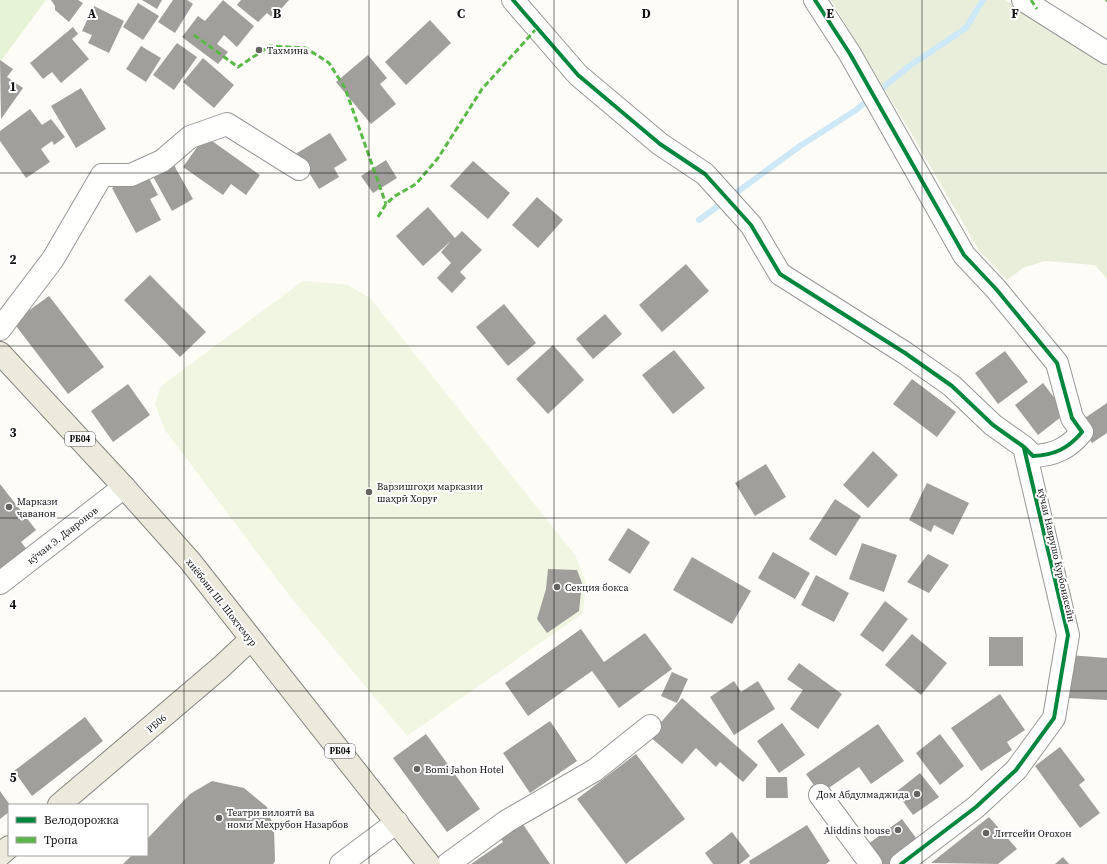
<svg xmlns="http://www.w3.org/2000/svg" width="1107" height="864" font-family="'Source Serif 4',serif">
	<rect width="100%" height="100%" fill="#fdfcf7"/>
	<path fill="#e7f3d7" d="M0 0H46L0 62Z"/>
	<path fill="#e9eedb" d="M831 0H1005L1107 61V279L1095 265 1045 261 1023 268 1007 280 978 249 914 138Z"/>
	<path fill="#f0f6e1" d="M303 281 348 285 370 298 575 555 586 582 583 613 407 736 289 595 165 430 155 404 161 386Z"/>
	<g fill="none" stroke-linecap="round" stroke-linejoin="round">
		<path stroke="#cde8f7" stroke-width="6" d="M699 220 800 146 856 110 908 67 966 28 983 0"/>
	</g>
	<path fill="#a19f9c" d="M51 0H78L83 3 69 22 55 10V6Z
		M142 0H162L157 9Z
		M173 0H187L193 4 175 33 158 22Z
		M223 0 254 26 237 47 224 35 217 44 228 52 218 64 182 37 198 16 205 21Z
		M241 0H289L273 18 267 13 258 22 237 5Z
		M138 3 159 16 143 40 123 27Z
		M94 6 124 21 109 53 88 43 92 35 82 31Z
		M430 20 451 43 406 85 385 62Z
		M73 27 78 34 72 39 89 59 61 83 52 72 43 79 30 63Z
		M177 43 197 57 174 90 153 75Z
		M141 46 161 58 146 82 126 69Z
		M368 55 387 78 380 84 396 104 371 124 336 82Z
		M203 58 234 85 214 108 183 82Z
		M0 60 13 69 7 77 23 88 1 119Z
		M81 88 106 129 76 148 51 106Z
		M30 109 42 125 51 119 65 137 54 145 52 141 41 149 50 162 26 178 0 141V131Z
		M330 133 347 160 334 168 339 177 319 189 297 153Z
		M205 136 260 175 246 195 231 184 223 195 183 167Z
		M171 160 193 199 172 211 150 171Z
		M386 160 397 178 373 193 361 176Z
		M473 161 510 193 488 219 450 186Z
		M145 171 158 195 150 199 161 220 136 233 112 188Z
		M537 197 563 220 538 248 512 225Z
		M428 207 455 238 462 231 482 250 460 272 466 278 452 293 437 278 451 263 441 252 451 241 423 266 396 236Z
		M686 264 709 291 662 332 639 305Z
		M150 275 206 332 180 357 124 300Z
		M49 296 104 367 68 394 13 322Z
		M504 304 536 343 508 366 476 327Z
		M605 314 622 334 593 359 576 339Z
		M553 345 584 380 548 414 516 379Z
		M674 350 705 388 673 414 642 375Z
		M1005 351 1028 382 998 404 975 373Z
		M912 379 956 412 937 437 893 404Z
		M1043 383 1066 413 1038 435 1015 405Z
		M128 384 150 415 113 442 91 411Z
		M1107 403V433L1092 443 1079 422Z
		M873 451 898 475 868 508 843 485Z
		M766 464 786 497 755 516 735 483Z
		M927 483 969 503 953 535 934 525 931 532 909 520Z
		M0 484 36 530 21 542 29 552 0 575Z
		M835 499 861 516 836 556 809 539Z
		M628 528 650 542 630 574 608 560Z
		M862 543 897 555 884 592 849 579Z
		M773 552 810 573 795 599 758 578Z
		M928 554 949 565 929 593 907 582Z
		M692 557 751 591 732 624 673 590Z
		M548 569 577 570 582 583 579 611 547 633 537 619 546 589Z
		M816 575 849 593 834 622 801 605Z
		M885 601 908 619 883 652 860 635Z
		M581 629 604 662 645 633 672 669 619 708 592 671 528 716 505 683Z
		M912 634 947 663 921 695 885 665Z
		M989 637H1023V666H989Z
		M1069 655 1107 658V700L1067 698Z
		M799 663 842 694 818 729 790 709 803 690 787 679Z
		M672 672 688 679 677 703 661 696Z
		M734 681 741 692 758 681 775 709 734 735 710 697Z
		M1000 694 1025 730 1007 742 1012 750 981 771 951 728Z
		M682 698 758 765 743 782 720 762 716 767 696 748 682 764 649 736Z
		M85 717 103 741 32 796 14 771Z
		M550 721 577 761 530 793 503 753Z
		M782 723 805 755 779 773 757 741Z
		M878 724 904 761 871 784 859 767 820 794 806 774Z
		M426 734 480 809 447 832 393 758Z
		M940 734 964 766 940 785 916 753Z
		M1060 747 1085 780 1079 785 1100 813 1080 828 1035 766Z
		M636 754 685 819 626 864 577 799Z
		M920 773 939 797 913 815 896 792Z
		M766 777H787L788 798H766Z
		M212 781 244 788 267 807 274 829 275 861 273 864H123L132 855H147V839L190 794Z
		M0 791 10 805 9 812 0 819Z
		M518 817 550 864H471L503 842 496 832Z
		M989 817 1017 849 998 864 931 863Z
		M902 819 919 842 889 864H871L860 850Z
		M807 825 830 861 826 864H750L749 861Z
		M732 832 750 856 740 864H713L705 853Z
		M1063 857 1069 864H1055Z"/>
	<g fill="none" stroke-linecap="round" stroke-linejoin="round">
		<g stroke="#979795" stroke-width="24">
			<path id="minor" d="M513 0 578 75 660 144 705 174 751 225 780 274 905 353 952 386 993 425 1024 447 1033 456C1054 455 1068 449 1082 432L1072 418 1057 363 996 289 964 255 850 54 815 0
				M1023 0 1107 53
				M0 329 53 259 102 175H131L162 161 190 137 227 124 299 169
				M0 583 124 487
				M820 795 871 864
				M341 864 397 822
				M448 864 507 821 595 770 650 726
				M901 864 976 807 1016 770 1054 718 1068 635 1024 447"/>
		</g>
		<g stroke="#858482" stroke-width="24">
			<path id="major" d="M0 353 124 487 190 561 429 864
				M59 805 220 668 251 639
				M0 855 9 847"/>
		</g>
		<use href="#minor" stroke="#fffffe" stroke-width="22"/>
		<use href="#major" stroke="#ede9dc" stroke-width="22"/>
		<path stroke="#58b947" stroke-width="3" stroke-dasharray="6 3" stroke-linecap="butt" d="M1031 0 1037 9
			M1106 0 1107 1
			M194 35 238 67 270 46 306 48 329 63 345 88 386 204
			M378 217 386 204 395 196 416 184 438 158 482 89 537 28"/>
		<g stroke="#fff" stroke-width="6">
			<path id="cycleway" d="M513 0 578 75 660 144 705 174 751 225 780 274 905 353 952 386 993 425 1024 447 1033 456C1054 455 1068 449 1082 432L1072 418 1057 363 996 289 964 255 850 54 815 0
				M901 864 976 807 1016 770 1054 718 1068 635 1024 448"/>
		</g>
		<use href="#cycleway" stroke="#00873e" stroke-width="4"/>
	</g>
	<path fill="none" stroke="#111" stroke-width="1" stroke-opacity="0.55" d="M184 0V864M369 0V864M554 0V864M738 0V864M922 0V864M0 173H1107M0 346H1107M0 518H1107M0 691H1107"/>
	<g fill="#646362" stroke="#fff" stroke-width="1.5">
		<circle cx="259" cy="50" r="4"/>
		<circle cx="369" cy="492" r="4"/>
		<circle cx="9" cy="507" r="4"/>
		<circle cx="557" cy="587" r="4"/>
		<circle cx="417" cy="769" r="4"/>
		<circle cx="917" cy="794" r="4"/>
		<circle cx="219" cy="818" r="4"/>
		<circle cx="898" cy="830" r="4"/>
		<circle cx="986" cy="833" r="4"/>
	</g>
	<g text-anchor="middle" stroke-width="4" stroke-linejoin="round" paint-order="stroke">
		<g fill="#fff" stroke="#585858" stroke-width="1">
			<rect x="65" y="432" width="30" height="14" rx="3"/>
			<rect x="325" y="744" width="30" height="14" rx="3"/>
		</g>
		<g font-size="9" font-weight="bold" fill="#111">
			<text x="80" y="442">РБ04</text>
			<text x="340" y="754">РБ04</text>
		</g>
		<g font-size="10" fill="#111" stroke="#fff" text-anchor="start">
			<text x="267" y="54">Тахмина</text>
			<text x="377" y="490">Варзишгоҳи марказии<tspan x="377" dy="12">шаҳрӣ Хоруғ</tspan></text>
			<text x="17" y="505">Маркази<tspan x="17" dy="12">ҷаванон</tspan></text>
			<text x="565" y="591">Секция бокса</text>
			<text x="425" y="773">Bomi Jahon Hotel</text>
			<text x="909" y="798" text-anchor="end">Дом Абдулмаджида</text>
			<text x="227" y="816">Театри вилоятӣ ва<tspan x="227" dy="12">номи Меҳрубон Назарбов</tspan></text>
			<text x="890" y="834" text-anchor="end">Aliddins house</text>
			<text x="994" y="837">Литсейи Оғохон</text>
		</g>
		<g font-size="10" fill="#111" stroke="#fff">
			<text transform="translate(62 535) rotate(-38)" y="4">кӯчаи Э. Давронов</text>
			<text transform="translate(1057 555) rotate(77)" y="4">кӯчаи Наврушо Курбонасейн</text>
			<text transform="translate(222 602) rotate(52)" y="4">хиёбони Ш. Шоҳтемур</text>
			<text transform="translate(156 723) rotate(-41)" y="4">РБ06</text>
		</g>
	</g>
	<g font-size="13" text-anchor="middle" font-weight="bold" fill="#111" stroke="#fff" stroke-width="4" stroke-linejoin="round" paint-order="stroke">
		<text x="92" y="18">A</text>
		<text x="277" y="18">B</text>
		<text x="461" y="18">C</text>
		<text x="646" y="18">D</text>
		<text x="830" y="18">E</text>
		<text x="1015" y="18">F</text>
		<text x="13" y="91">1</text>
		<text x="13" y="264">2</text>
		<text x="13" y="437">3</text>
		<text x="13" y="609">4</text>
		<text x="13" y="782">5</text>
	</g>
	<rect x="8" y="804" width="140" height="52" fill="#ffffff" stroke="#a0a0a0"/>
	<rect x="16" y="817" width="20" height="6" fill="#00873e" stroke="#a0a0a0"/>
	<text x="44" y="824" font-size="12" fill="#111111">Велодорожка</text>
	<rect x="16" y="837" width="20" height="6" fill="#58b947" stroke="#a0a0a0"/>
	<text x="44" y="844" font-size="12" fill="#111111">Тропа</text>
</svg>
